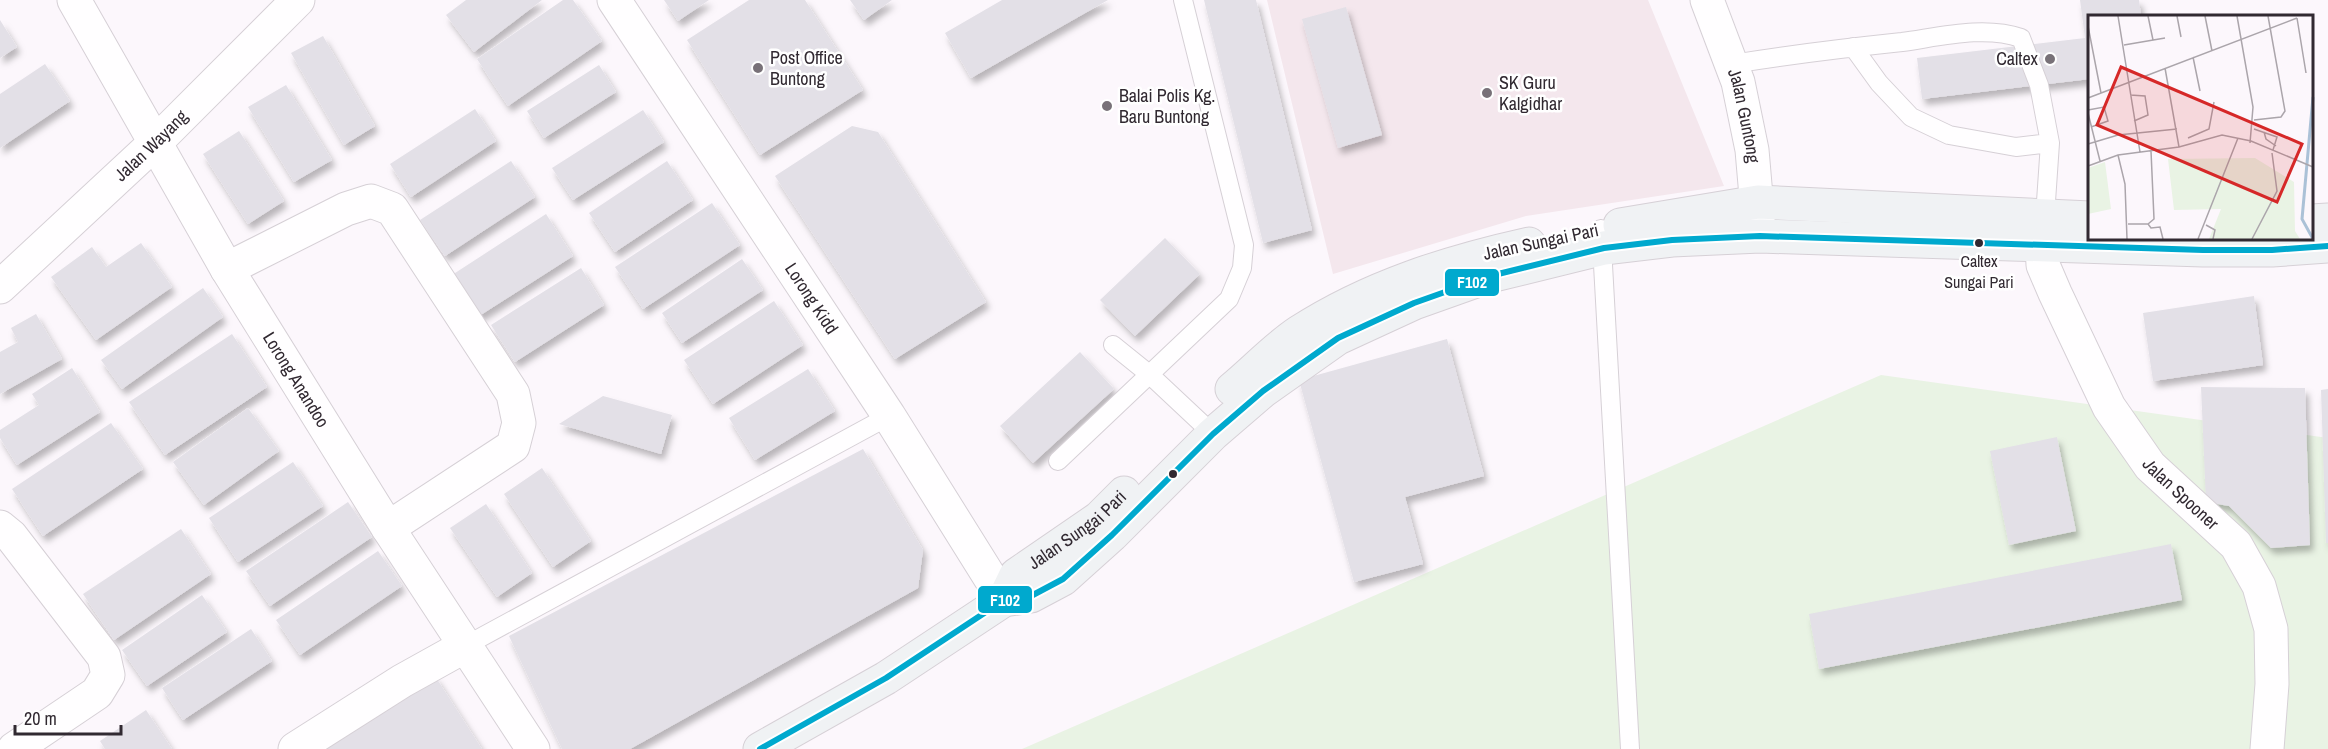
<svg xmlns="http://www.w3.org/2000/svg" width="2328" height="749" font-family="'Archivo Narrow',sans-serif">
	<defs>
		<filter id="shadow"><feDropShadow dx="3.5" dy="6" stdDeviation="3" flood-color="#0004"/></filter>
	</defs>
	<rect width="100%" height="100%" fill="#fcf7fc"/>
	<path fill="#f4e7ed" d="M1267 0H1648L1724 186 1526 216 1333 274Z"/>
	<path fill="#e9f3e4" d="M1881 375 2328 438V749H1022Z"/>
	<path fill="#e3e0e7" filter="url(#shadow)" d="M466 0H542L474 52 446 15Z
		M563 0H573L602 41 508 106 477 59Z
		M664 0H709L678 21Z
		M749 0H805L863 90 760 155 687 40Z
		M850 0H892L864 20Z
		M1002 0H1108L971 78 945 33Z
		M1204 0H1256L1312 230 1263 243Z
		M2080 0H2139L2141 16H2090V79L1922 99 1917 58 2085 38Z
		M1346 7 1382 135 1338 148 1302 19Z
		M0 20 17 47 0 58Z
		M323 36 375 126 344 145 291 53Z
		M45 64 70 101 0 148V94Z
		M599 65 616 92 544 138 527 111Z
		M286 85 332 160 294 182 248 107Z
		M475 109 496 141 411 197 390 164Z
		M643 110 664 142 573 200 552 168Z
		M852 126 878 132 986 302 895 359 775 176Z
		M239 131 284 201 248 224 203 154Z
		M511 161 535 197 445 256 420 220Z
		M667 161 693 200 615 252 589 213Z
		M712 203 740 245 643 309 615 267Z
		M546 214 573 256 479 316 452 275Z
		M1165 238 1200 274 1135 336 1100 300Z
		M141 243 172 287 96 340 51 277 92 247 106 267Z
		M742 259 763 290 682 343 662 313Z
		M581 268 604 305 515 362 491 325Z
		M203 288 223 317 122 389 101 360Z
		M2254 296 2263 365 2153 381 2143 313Z
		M774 301 803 345 713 404 684 360Z
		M36 314 62 359 0 394V352L18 342 11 328Z
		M232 334 267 387 165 455 129 402Z
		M1447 339 1484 476 1405 497 1423 564 1354 582 1299 380Z
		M1080 352 1114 389 1033 463 1000 426Z
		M72 368 100 412 17 465 0 438V430L39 405 32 394Z
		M808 369 835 411 755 460 729 418Z
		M2201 387 2305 388 2310 545 2271 548 2229 506 2206 502Z
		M2328 389V543H2326L2321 390Z
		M603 396 672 415 661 454 559 424Z
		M248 408 279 451 204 505 173 462Z
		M111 423 143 469 43 536 12 489Z
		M2057 437 2076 531 2009 545 1990 451Z
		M863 449 923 550 918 588 630 749H562L509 636Z
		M293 462 323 506 238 562 209 518Z
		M542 468 591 541 553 567 504 494Z
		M348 502 372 537 270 606 246 571Z
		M486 504 532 573 497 597 450 528Z
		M181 529 211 574 114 640 83 594Z
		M2171 544 2182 600 1819 669 1809 614Z
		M378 551 402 586 300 655 276 620Z
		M202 595 227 632 147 686 122 650Z
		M251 629 272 661 183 720 162 688Z
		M435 676 482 749H313Z
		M146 710 172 749H105L100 741Z"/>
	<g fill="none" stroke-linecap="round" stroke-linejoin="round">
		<g stroke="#d6d0d6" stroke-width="20">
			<path id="service" d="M1853 47 1879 83 1911 117 1949 135 2016 147 2050 143
				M1732 64C1788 55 1845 48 1902 42 1939 37 1984 25 2021 38L2039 85 2050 143 2045 216
				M1601 229 1630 749
				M1113 345 1149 374 1213 434
				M1058 461 1229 299 1242 268 1244 245 1183 0
				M465 646 889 416"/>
		</g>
		<g stroke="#d6d0d6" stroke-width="35">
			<g id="minor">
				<path id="s1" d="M74 0 227 269 388 528 533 749"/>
				<path id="s2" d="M614 0 889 416 1004 600"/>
				<path id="s3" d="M2042 245 2043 265 2055 293 2109 407 2150 466 2236 545 2259 586 2271 629 2272 684 2267 749"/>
				<path d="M227 269 346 209 371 201 392 209 513 394 519 423 513 446 388 528"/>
				<path id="s4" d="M0 287 156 142 298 0"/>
				<path d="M0 527 11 536 104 657 108 675 97 693 14 749"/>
				<path d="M295 749 402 681 465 646"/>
			</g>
		</g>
		<g stroke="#d6d0d6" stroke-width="35">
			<g id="tertiary">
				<path id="s5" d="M1707 0 1738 82 1752 150 1759 231"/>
			</g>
		</g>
		<g stroke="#d6d0d6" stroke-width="35">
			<g id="secondary">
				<path d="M2312 221 2328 220"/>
				<path d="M1620 225 1758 202 2090 218"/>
				<path d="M1232 389C1254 371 1275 348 1299 332 1369 287 1448 262 1529 244"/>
				<path id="s6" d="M1004 600 1016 575 1099 518 1124 493"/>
				<path d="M760 749 886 678 1004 600 1031 596 1063 579 1112 535 1213 434 1263 391 1338 338 1414 303 1490 276 1604 248 1672 240 1760 236 2203 250H2272L2328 246"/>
			</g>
		</g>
		<use href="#service" stroke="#fffeff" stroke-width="18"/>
		<use href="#minor" stroke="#fffeff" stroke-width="33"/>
		<use href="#tertiary" stroke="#fffeff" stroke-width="33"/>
		<use href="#secondary" stroke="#f0f2f4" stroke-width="33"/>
		<g stroke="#fff" stroke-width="10">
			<path id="bus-1" d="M760 749 886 678 1004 600 1031 596 1063 579 1112 535 1213 434 1263 391 1338 338 1414 303 1490 276 1604 248 1672 240 1760 236 2203 250H2272L2328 246"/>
		</g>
		<use href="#bus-1" stroke="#00a9ce" stroke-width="6"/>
	</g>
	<g fill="#787178" stroke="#fff" stroke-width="2">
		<circle cx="2050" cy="59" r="6"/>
		<circle cx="758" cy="68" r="6"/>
		<circle cx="1487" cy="93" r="6"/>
		<circle cx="1107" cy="106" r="6"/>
	</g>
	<g fill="#312931" stroke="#fff" stroke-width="2">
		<circle cx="1979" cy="243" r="5"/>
		<circle cx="1173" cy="474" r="5"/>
	</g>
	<g text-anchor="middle" stroke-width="5" stroke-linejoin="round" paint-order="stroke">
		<g font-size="16" fill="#312931" stroke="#fff">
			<text x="1979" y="267">Caltex<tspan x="1979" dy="21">Sungai Pari</tspan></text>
		</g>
		<g font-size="18" fill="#312931" stroke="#fff" text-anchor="start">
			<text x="770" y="64">Post Office<tspan x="770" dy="21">Buntong</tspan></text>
			<text x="2038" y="65" text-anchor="end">Caltex</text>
			<text x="1499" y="89">SK Guru<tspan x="1499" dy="21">Kalgidhar</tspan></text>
			<text x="1119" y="102">Balai Polis Kg.<tspan x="1119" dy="21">Baru Buntong</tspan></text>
		</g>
		<g font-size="18" fill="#312931" stroke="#fff">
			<text dy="6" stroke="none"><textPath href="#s5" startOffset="122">Jalan Guntong</textPath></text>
			<text dy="6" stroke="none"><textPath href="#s4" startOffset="207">Jalan Wayang</textPath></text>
			<text transform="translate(1541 242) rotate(-12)" y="6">Jalan Sungai Pari</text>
			<text dy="6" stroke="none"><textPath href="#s2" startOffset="358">Lorong Kidd</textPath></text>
			<text dy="6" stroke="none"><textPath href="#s1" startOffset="440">Lorong Anandoo</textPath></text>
			<text dy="6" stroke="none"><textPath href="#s3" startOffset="290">Jalan Spooner</textPath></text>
			<text dy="6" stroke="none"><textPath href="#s6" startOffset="104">Jalan Sungai Pari</textPath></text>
		</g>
	</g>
	<g transform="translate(2088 15)">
		<rect width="225" height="225" fill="#fcf7fc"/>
		<path d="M167 143 206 167 207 216 212 224H121L133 194 86 195 80 144ZM17 147 23 194 0 199V153Z" fill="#e9f3e4"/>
		<path fill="none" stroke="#abc1d7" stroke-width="3" d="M225 224 214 204 225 82"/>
		<path fill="none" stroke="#aba5ab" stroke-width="1.5" d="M30 1 52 137M60 1 65 25M89 1 93 22M117 1 124 36M149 1 165 92 162 128M209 3 218 58M0 11 13 78M36 30 77 23M105 42 112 76M77 53 91 132M42 80 57 81 60 100 46 106M0 83 209 3M0 95 16 92 20 106 3 112M0 98 12 146M166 105 193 102 197 96 180 1M166 114 189 122 185 135M176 117 178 124 188 131M100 123 121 114 126 87M0 129 30 120 89 114M30 140 37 169 39 224M0 151 30 140 91 132 134 120 163 126 225 152M40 209H60L66 204 63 136M60 209 63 213 72 212 75 224M118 210 127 215 125 224M110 224 150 123M164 224 189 176 184 138"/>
		<path fill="#d62828" fill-opacity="0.15" stroke="#d62828" stroke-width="3" d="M33 52 214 129 189 187 9 110Z"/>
		<rect width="225" height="225" fill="none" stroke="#312931" stroke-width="3"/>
	</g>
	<g stroke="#fff" stroke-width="2">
		<rect x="1444" y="268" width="56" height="29" rx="6" fill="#00a9ce"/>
		<rect x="977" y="585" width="56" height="29" rx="6" fill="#00a9ce"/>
	</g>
	<g font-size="16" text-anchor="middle" font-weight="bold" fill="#fff">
		<text x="1472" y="288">F102</text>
		<text x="1005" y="606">F102</text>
	</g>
	<path d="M15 725v9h106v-9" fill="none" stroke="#312931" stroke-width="3"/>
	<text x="24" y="725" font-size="18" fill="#312931" stroke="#ffffff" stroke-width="4.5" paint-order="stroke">20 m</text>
</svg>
